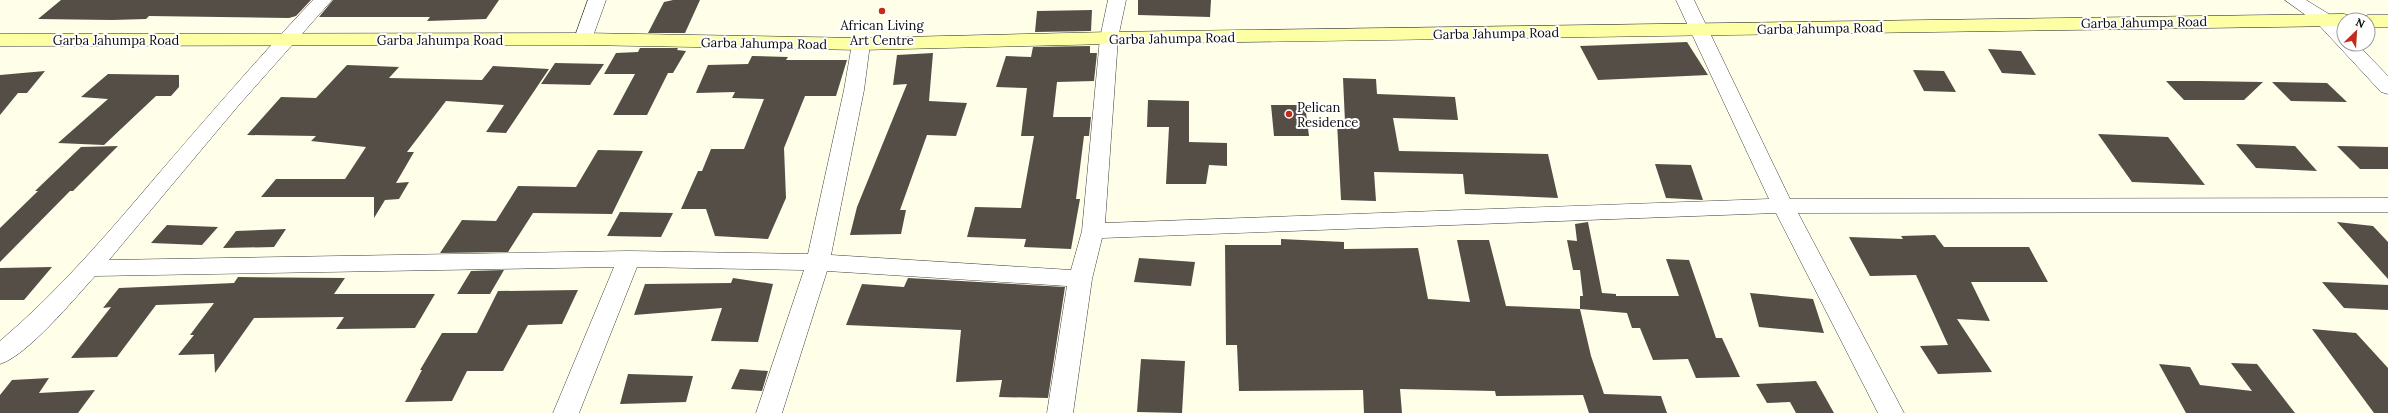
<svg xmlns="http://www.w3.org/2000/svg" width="2388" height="413" font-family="Lora,serif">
	<rect width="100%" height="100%" fill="#fffee9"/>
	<path fill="#544e47" d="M61 0H311L296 16 289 18 149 16 146 19 112 20 38 19Z
		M333 0H499L486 19 427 21 430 17H319Z
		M673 0H700L685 33H648L664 2Z
		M1138 0H1211L1210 17 1138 15Z
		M1092 10 1091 31 1035 32 1037 11Z
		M1687 42 1708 75 1598 80 1580 46Z
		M1090 46V53H1097L1094 81 1057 82 1053 117H1091L1089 136H1084L1076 199H1080L1071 249 1024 247 1026 239 967 237 975 207 1021 208 1034 136H1021L1027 88 996 87 1006 56 1031 57 1033 47Z
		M640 48H678L677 50 686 51 673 73H668L647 115H613L635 74H604L616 53 638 52Z
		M1988 49 2021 51 2036 75 2002 73Z
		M933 53 929 101 967 103 956 136 927 135 900 210H906L901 234 850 235 857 207 907 84 893 85 897 55Z
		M752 56 788 57 786 60H847L836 96H805L784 148 786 198 768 239 715 236 706 209H681L698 171H702L711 149H744L764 99 732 98 735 92 696 93 708 65 748 64Z
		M555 63 604 64 590 85 541 84Z
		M347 65 399 67 389 78 482 80 493 66 549 69 506 133 486 132 504 105 446 101 407 152H414L396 183 409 182 399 199 385 200 374 218V197H261L276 179H345L366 147 311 141 316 136 247 135 281 97 316 98Z
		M1913 70 1944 71 1956 92 1924 91Z
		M45 71 27 93H18L0 115V75Z
		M108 74 179 75V87L171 96H156L104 145 58 143 108 99 81 97Z
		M1343 78 1376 79 1377 94 1455 97 1458 120 1393 118 1399 151 1548 154 1558 198 1465 194 1463 174 1374 172 1376 201 1341 200 1337 122H1345Z
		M2166 81H2200L2263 82 2244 100H2184Z
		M2272 82 2327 83 2347 102 2291 101Z
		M1148 100 1189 101V142L1227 143V166L1209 165 1206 184H1166L1169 127H1147Z
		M1271 105H1305L1309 136H1274Z
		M2098 134 2168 137 2205 185 2132 182Z
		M2236 144 2295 146 2317 171 2256 168Z
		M118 146 73 191H70L0 262V228L38 191H35L81 147Z
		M2337 146 2388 147V169H2360Z
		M598 150 643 151 612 214 533 213 508 252 440 253 462 220 496 221 518 186 576 187Z
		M1655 164 1691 165 1703 200 1666 198Z
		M620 212 673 213 661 237 607 236Z
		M1588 222 1602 293 1616 294V296H1679L1666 259 1689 260 1716 338H1722L1740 377 1696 378 1688 359 1653 360 1640 328H1632L1627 313 1580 309V296H1583L1580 270H1573L1567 240 1577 241 1575 224Z
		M2337 222 2373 226 2388 242V279Z
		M167 225 218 227 202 245 151 243Z
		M286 229 274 247 223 248 236 231Z
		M1935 235 1944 247H2029L2048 282H1971L1990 321 1957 319 1992 372 1938 374 1920 346 1948 345 1916 275 1870 276 1849 237 1903 239 1901 236Z
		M1281 239 1344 242V249L1418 248 1428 299 1470 302 1457 240H1489L1506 306 1580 309 1591 356 1604 394 1661 396 1667 413H1589L1583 395 1496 396 1495 391 1400 389 1402 413H1364L1363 390 1239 391 1237 345H1226L1225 245H1281Z
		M1139 258 1195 262 1191 286 1134 282Z
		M52 267 24 300H0V268Z
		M504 270 490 294H457L471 271Z
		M238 277 345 278 334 294H435L415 328 336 329 344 317 254 318 215 373 214 354 178 355 194 335H190L214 303 156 305 117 357 71 358 111 307 103 308 119 288 234 283Z
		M733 278 773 284 758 342 711 341 722 308 634 315 645 284 731 283Z
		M908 278 1065 287 1048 398 999 397 1002 380 956 382 961 330 846 325 862 284 904 287Z
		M2322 282 2388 285V310L2344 308Z
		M578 290 562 324 528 325 503 371H467L452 401 405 402 422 370H420L442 333H477L498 291Z
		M1750 293 1813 299 1824 333 1759 327Z
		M2312 329 2356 333 2388 368V413H2374Z
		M1141 359 1185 361 1182 413 1137 412Z
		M2231 363 2257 364 2295 413H2186L2159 364 2190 367 2200 385 2252 391Z
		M740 369 768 371 762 391 731 389Z
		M628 374 693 376 686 402 620 404Z
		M49 378 39 393 95 390 78 413H0V395L12 380Z
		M1816 381 1834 413H1796L1790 402 1767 403 1756 384Z"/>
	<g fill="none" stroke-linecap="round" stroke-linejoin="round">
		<g stroke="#3e3e3e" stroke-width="1">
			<path id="street" d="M313 0H332L238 106 109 260 629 251 808 254 844 90 852 44 854 40H868L870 44 864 90 831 255 1071 270 1082 231 1100 38 1108 0H1126L1118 38 1105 223 1769 199 1676 0H1694L1790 199 2388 198V212L1798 213 1904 413H1878L1776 213 1102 238 1092 279 1073 413H1047L1067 286 827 271 782 413H756L804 270 637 267 579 413H553L614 267 95 276C75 298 27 356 0 364V341C59 291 110 231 160 172 210 114 260 56 313 0Z
				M588 0H606L592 39 590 43H576L574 39Z
				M2285 0H2306L2332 16 2344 29V44H2357L2388 76V94L2381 92 2318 24Z"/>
		</g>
		<g stroke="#2d2d2d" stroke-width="1">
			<path id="secondary" d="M2344 14 2351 16 2353 20H2344V26L1109 44 861 50 583 45 0 46V34L583 33 861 38 1109 32Z
				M2368 15H2388V27H2368V20H2359Z"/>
		</g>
		<use href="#street" fill="#fff" fill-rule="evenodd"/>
		<use href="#secondary" fill="#fcffa4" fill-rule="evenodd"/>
	</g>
	<g fill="#c12c1c" stroke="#fff" stroke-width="1.5">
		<circle cx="882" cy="11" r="4"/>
		<circle cx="1289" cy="114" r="4"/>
	</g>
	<g text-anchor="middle" stroke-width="4" stroke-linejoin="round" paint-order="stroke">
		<g font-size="13" fill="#0b0b0b" stroke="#fff">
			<text transform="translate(2144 22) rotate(-1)" y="5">Garba Jahumpa Road</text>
			<text transform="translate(1820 28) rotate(-1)" y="5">Garba Jahumpa Road</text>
			<text transform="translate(1496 33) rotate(-1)" y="5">Garba Jahumpa Road</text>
			<text transform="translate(1172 38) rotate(-1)" y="5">Garba Jahumpa Road</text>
			<text x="116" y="45">Garba Jahumpa Road</text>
			<text x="440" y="45">Garba Jahumpa Road</text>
			<text transform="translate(764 43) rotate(1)" y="5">Garba Jahumpa Road</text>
		</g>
		<g font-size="13" fill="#0b0b0b" stroke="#fff">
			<text x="882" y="30">African Living<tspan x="882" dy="15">Art Centre</tspan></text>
			<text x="1297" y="112" text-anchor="start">Pelican<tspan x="1297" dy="15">Residence</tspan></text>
		</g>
	</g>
	<g transform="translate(2356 32) rotate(25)"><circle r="19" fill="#ffffff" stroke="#9d9d9d"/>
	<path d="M0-3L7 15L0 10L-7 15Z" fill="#c12c1c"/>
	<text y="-6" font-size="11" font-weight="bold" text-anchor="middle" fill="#0b0b0b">N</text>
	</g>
</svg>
